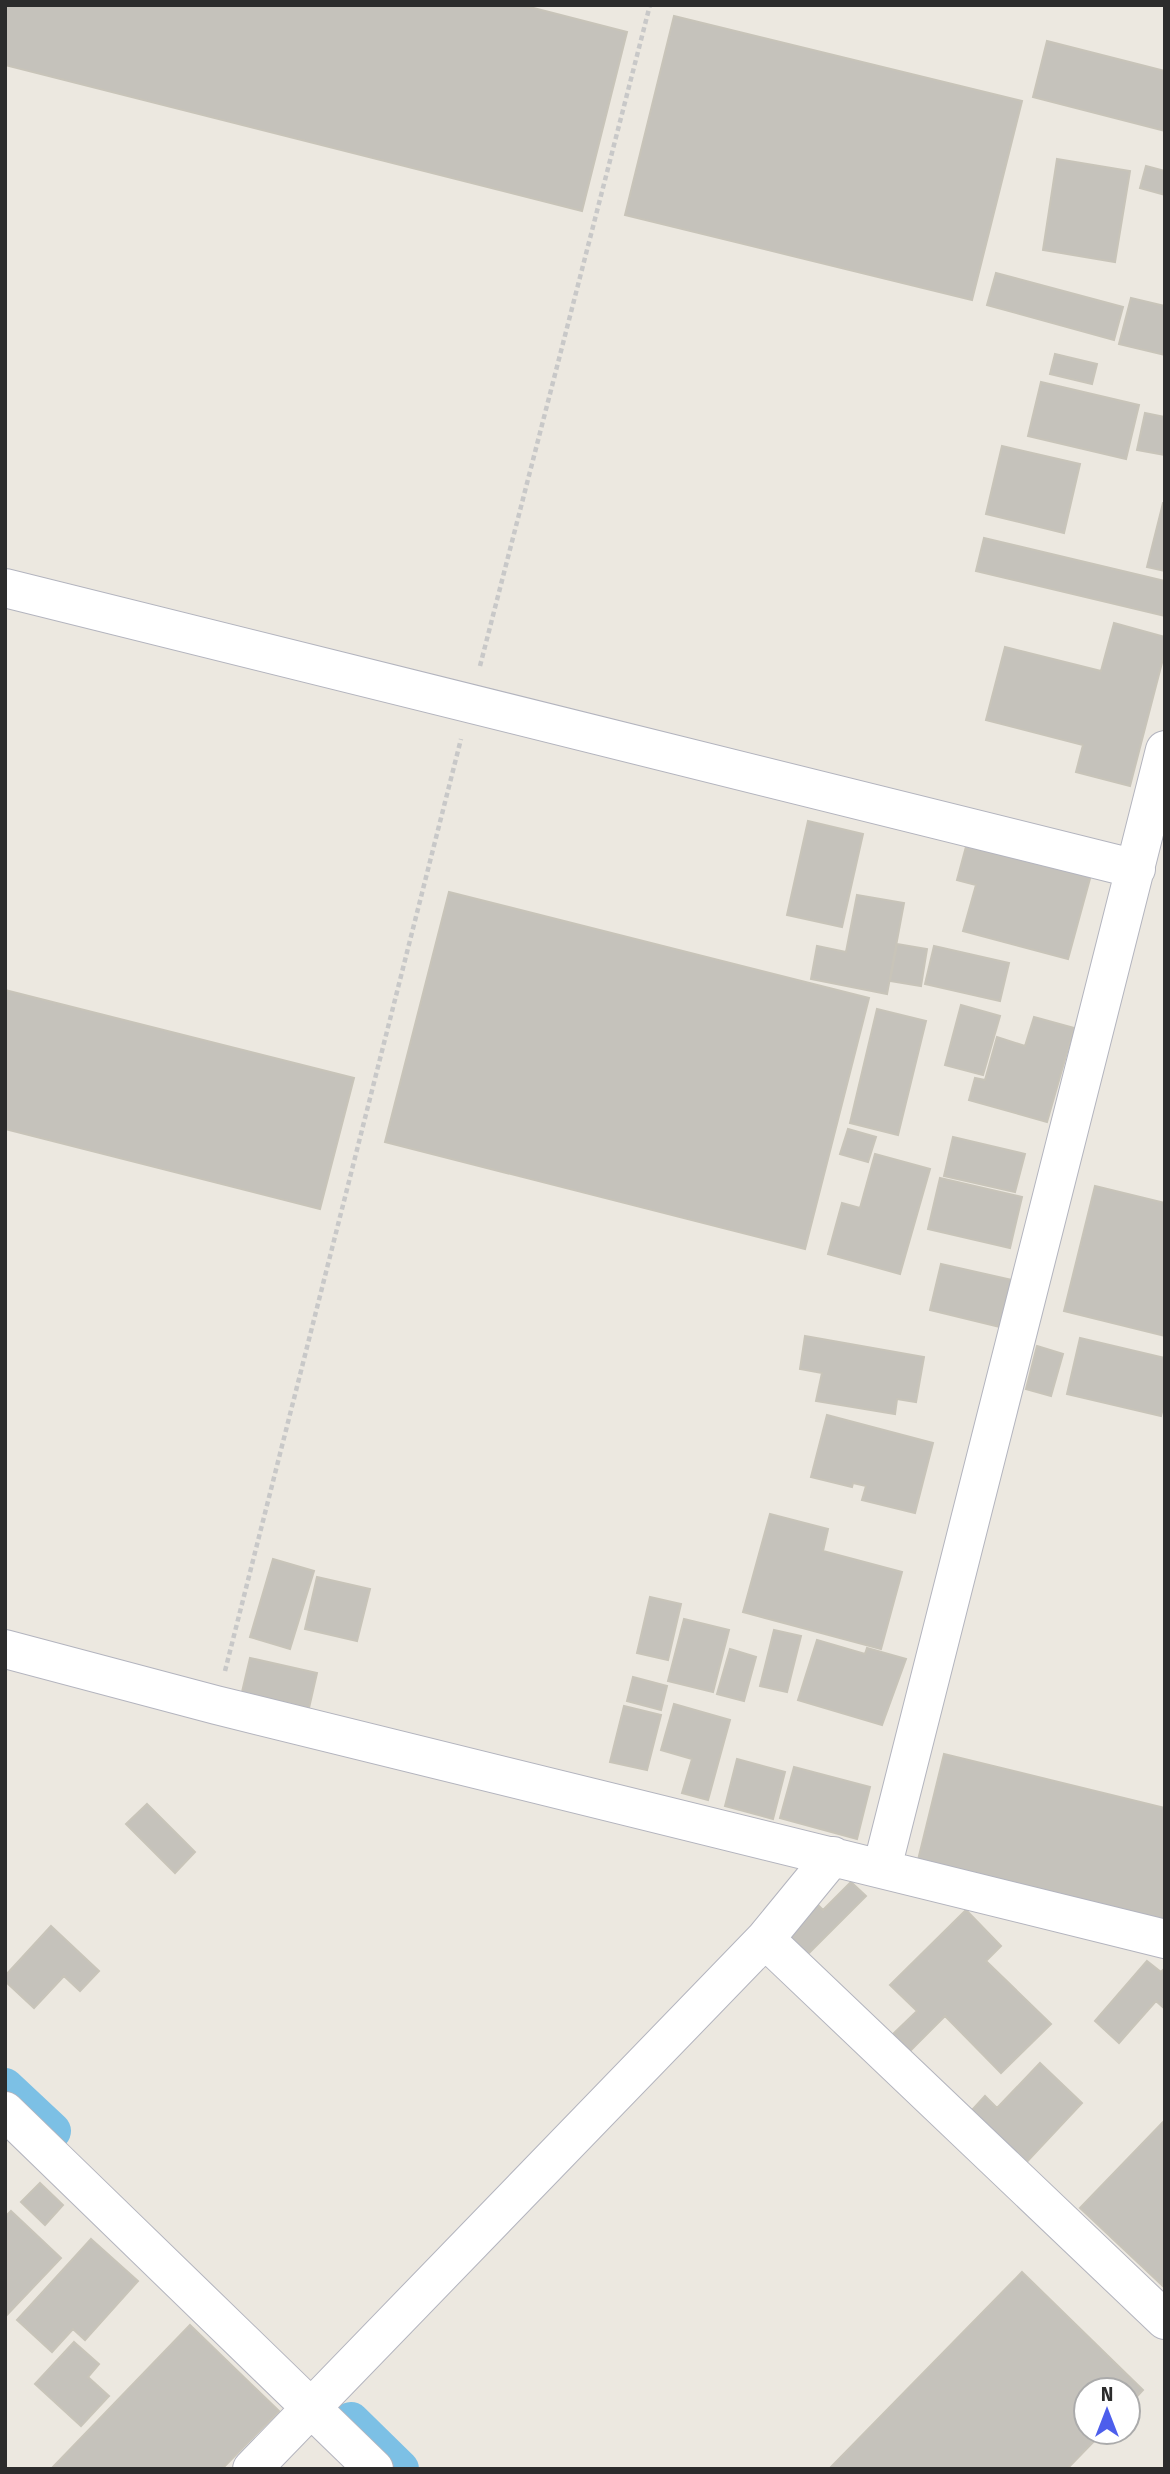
<svg xmlns="http://www.w3.org/2000/svg" width="1170" height="2474" font-family="'Fira Sans',sans-serif">
	<rect width="100%" height="100%" fill="#ece8e0"/>
	<g fill="none" stroke-linecap="round" stroke-linejoin="round">
		<path stroke="#7cc0e5" stroke-width="38" d="M5 2087 52 2131
			M351 2421 400 2469"/>
	</g>
	<path fill="#c5c2bb" stroke="#c8c4b9" stroke-width="2" d="M5 5H522L627 32 582 211 5 65Z
		M674 16 1022 101 972 300 625 215Z
		M1047 41 1165 71V131L1033 97Z
		M1057 159 1130 171 1115 262 1043 250Z
		M1146 166 1165 171V195L1140 188Z
		M996 273 1123 307 1114 340 987 305Z
		M1131 298 1165 306V355L1119 344Z
		M1055 354 1097 364 1092 384 1050 374Z
		M1041 382 1139 405 1126 459 1028 436Z
		M1145 413 1165 417V455L1137 450Z
		M1002 446 1080 464 1064 533 986 514Z
		M1163 503H1165V571L1147 567Z
		M984 538 1165 581V616L976 571Z
		M1114 623 1165 637V651L1130 786 1076 772 1083 745 986 720 1005 647 1101 671Z
		M808 821 863 834 842 927 787 915Z
		M967 843 1091 875 1068 959 963 931 976 885 957 880Z
		M449 892 869 998 805 1249 385 1142Z
		M857 895 904 903 887 994 811 979 817 946 846 952Z
		M897 944 927 949 921 986 890 981Z
		M934 946 1009 963 1000 1001 925 984Z
		M5 990 354 1078 320 1209 5 1129Z
		M961 1005 1000 1016 983 1075 945 1065Z
		M877 1009 926 1021 898 1135 850 1123Z
		M1034 1017 1074 1028 1047 1122 969 1100 975 1078 985 1080 997 1037 1025 1046Z
		M848 1129 876 1137 868 1162 840 1154Z
		M953 1137 1025 1154 1015 1192 944 1176Z
		M875 1154 930 1169 900 1274 828 1254 842 1203 860 1208Z
		M940 1178 1022 1197 1010 1248 928 1229Z
		M1095 1186 1165 1203V1336L1064 1311Z
		M941 1264 1012 1280 1000 1327 930 1310Z
		M805 1336 924 1357 916 1402 897 1399 895 1414 816 1401 822 1373 800 1369Z
		M1080 1338 1165 1358V1400L1161 1416 1067 1394Z
		M1037 1346 1063 1354 1051 1396 1026 1389Z
		M827 1415 933 1443 915 1513 862 1500 866 1486 853 1483 852 1487 811 1477Z
		M770 1514 828 1529 823 1551 902 1572 881 1649 743 1612Z
		M273 1559 314 1571 290 1649 250 1637Z
		M317 1577 370 1589 357 1641 305 1629Z
		M650 1597 681 1604 668 1660 637 1653Z
		M684 1619 729 1630 713 1692 668 1681Z
		M774 1630 801 1636 787 1692 760 1686Z
		M817 1640 865 1654 867 1648 906 1659 882 1725 798 1700Z
		M730 1649 756 1657 744 1701 717 1694Z
		M250 1658 317 1673 309 1708 242 1692Z
		M633 1677 667 1686 661 1710 627 1701Z
		M674 1704 730 1720 708 1800 682 1793 692 1759 661 1750Z
		M624 1706 661 1715 647 1770 610 1762Z
		M944 1754 1165 1808V1921L918 1860Z
		M737 1759 785 1772 773 1819 725 1806Z
		M794 1767 870 1787 857 1839 780 1818Z
		M147 1804 195 1852 175 1873 126 1824Z
		M851 1882 866 1896 806 1956 784 1933 815 1902 823 1910Z
		M966 1910 1001 1946 986 1961 1051 2024 1001 2073 945 2016 909 2052 892 2035 917 2011 890 1985Z
		M51 1926 99 1971 80 1991 64 1976 34 2008 5 1981V1976Z
		M1147 1961 1161 1972 1165 1968V2009L1156 2001 1119 2043 1095 2021Z
		M1040 2063 1082 2103 1022 2167 972 2110 985 2096 997 2108Z
		M1165 2120V2288L1080 2208Z
		M40 2183 63 2205 45 2225 21 2202Z
		M11 2211 61 2258 5 2317V2217Z
		M91 2239 138 2281 85 2340 73 2329 52 2352 17 2320Z
		M1022 2272 1143 2390 1128 2406V2390H1086V2432H1103L1067 2469H829Z
		M190 2325 279 2411 222 2469H51Z
		M74 2342 99 2364 88 2377 109 2396 81 2426 35 2384Z"/>
	<g fill="none" stroke-linecap="round" stroke-linejoin="round">
		<g stroke="#b3b4be" stroke-width="40">
			<path id="minor" d="M5 588 1136 869
				M5 1649 216 1705 1165 1939
				M882 1868 1165 750
				M765 1939 1165 2320
				M5 2111 374 2469
				M252 2469 765 1939 833 1856"/>
		</g>
		<path stroke="#c8c8c8" stroke-width="4.5" stroke-dasharray="5 3.5" stroke-linecap="butt" d="M480 666 650 5
			M225 1671 461 739"/>
		<use href="#minor" stroke="#fff" stroke-width="38"/>
	</g>
	<rect width="1170" height="2474" fill="none" stroke="#2c2c2c" stroke-width="14"/>
	<g transform="translate(1107 2411)"><circle r="33" fill="#ffffff" stroke="#ababab" stroke-width="2"/>
	<path d="M0-5L12 26L0 18L-12 26Z" fill="#4d5eec"/>
	<text y="-10" font-size="19" font-weight="bold" text-anchor="middle" fill="#2c2c2c">N</text>
	</g>
</svg>
